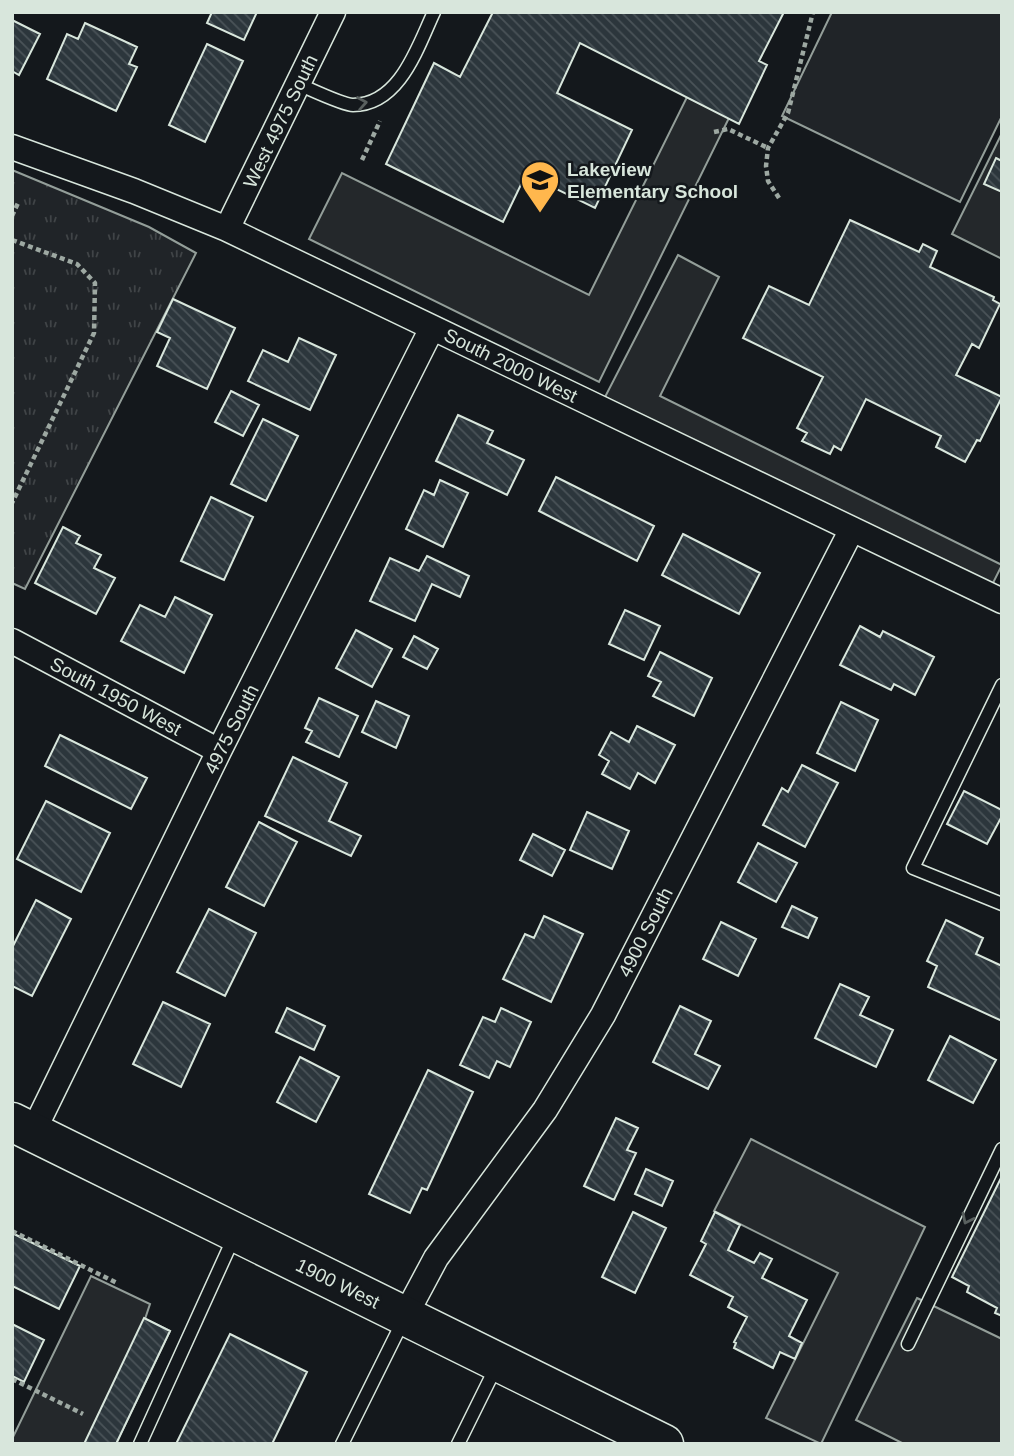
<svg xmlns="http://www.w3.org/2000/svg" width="1014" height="1456" font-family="Helvetica,sans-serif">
	<defs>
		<pattern id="park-tufts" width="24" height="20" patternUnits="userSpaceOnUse" patternTransform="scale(1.75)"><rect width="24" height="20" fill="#202428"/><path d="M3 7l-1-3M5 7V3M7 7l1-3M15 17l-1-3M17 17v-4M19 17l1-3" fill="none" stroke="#404447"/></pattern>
		<pattern id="building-back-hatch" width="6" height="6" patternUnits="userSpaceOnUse" patternTransform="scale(1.75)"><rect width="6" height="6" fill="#2c363c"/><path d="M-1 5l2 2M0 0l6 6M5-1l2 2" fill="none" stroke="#4a5358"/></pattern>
	</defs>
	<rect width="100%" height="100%" fill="#14181c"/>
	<path fill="#202428" stroke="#939e99" stroke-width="2" d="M832 12H1002V116L960 202 782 116Z"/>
	<path fill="url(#park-tufts)" stroke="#939e99" stroke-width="2" d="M12 170 149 227 196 253 25 589 12 583Z"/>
	<path fill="#24282b" stroke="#939e99" stroke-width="2" d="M687 97 729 118 599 382 309 239 342 173 589 295Z
		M1002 133V259L952 234Z
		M678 255 719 277 660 396 1002 565 990 589 605 397Z
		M751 1139 925 1227 821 1444 766 1418 838 1273 714 1211Z
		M91 1276 150 1304 145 1319 170 1331 116 1444H12V1439Z
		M917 1298 1002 1339V1444H904L856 1420Z"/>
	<path fill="url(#building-back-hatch)" stroke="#d8e6dc" stroke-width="2" d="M212 12H257L244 40 207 23Z
		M493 12H784L759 61 767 65 739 124 580 43 557 93 632 130 595 208 526 174 503 222 386 164 434 63 460 77Z
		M12 20 40 34 19 75 12 71Z
		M85 23 137 47 129 64 137 67 116 111 47 79 67 34 78 39Z
		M207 44 243 61 205 142 169 125Z
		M996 158 1002 161V192L984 184Z
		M850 220 919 252 923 244 937 251 930 267 994 297 993 300 1000 304 979 348 972 344 956 375 1002 397 980 441 977 440 965 462 936 447 941 436 866 399 841 450 834 446 830 454 802 441 807 433 797 428 823 377 743 338 769 286 809 305Z
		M173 299 235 328 207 389 157 366 170 338 157 332Z
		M299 338 336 355 310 410 248 381 263 350 288 362Z
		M231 391 259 405 243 436 215 422Z
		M458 415 493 431 487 443 524 460 507 495 436 461Z
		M263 419 298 436 266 501 231 484Z
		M556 477 654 526 637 561 539 511Z
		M440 480 468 493 443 547 406 529 424 490 434 495Z
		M211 497 253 517 224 580 181 561Z
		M63 527 80 536 76 543 101 555 94 568 115 578 96 614 35 583Z
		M683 534 760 573 739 614 662 575Z
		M427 556 469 576 460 597 432 584 415 621 370 601 390 558 419 571Z
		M175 597 212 615 184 673 121 641 140 605 165 617Z
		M625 610 660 626 644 660 609 644Z
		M860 626 880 637 883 631 934 657 915 695 894 684 891 690 840 665Z
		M356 630 392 649 372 687 336 668Z
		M414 636 438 649 427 669 403 657Z
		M660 652 712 678 694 716 653 696 661 682 648 676Z
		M319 698 358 716 339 757 306 742 312 731 305 728Z
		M376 701 409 716 396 748 362 732Z
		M841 702 878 720 855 771 817 753Z
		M637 726 675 745 655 783 638 773 630 789 602 774 609 761 599 755 611 732 629 742Z
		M60 735 147 778 131 809 45 766Z
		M293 757 347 783 329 821 361 836 351 856 265 816Z
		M802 765 838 783 805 847 763 825 782 788 788 792Z
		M964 791 1002 810V816L987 844 947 824Z
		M46 801 110 833 81 892 17 859Z
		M587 812 629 831 612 869 570 850Z
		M259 822 297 842 264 906 226 887Z
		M533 834 565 850 552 876 520 860Z
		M758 843 797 863 776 902 738 882Z
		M36 900 71 919 32 996 12 986V948Z
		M792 906 817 918 808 938 782 927Z
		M209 909 256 933 225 996 177 972Z
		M544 916 583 934 551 1002 503 979 525 934 534 938Z
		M946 920 983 938 976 954 1002 966V1021L928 987 937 966 927 961Z
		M721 922 756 939 738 976 703 959Z
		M840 984 869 997 860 1015 893 1030 876 1067 815 1038Z
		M163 1002 210 1024 181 1087 133 1064Z
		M680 1006 711 1021 695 1054 720 1066 708 1089 653 1062Z
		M287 1008 325 1026 314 1050 276 1032Z
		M501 1008 531 1022 510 1067 497 1061 489 1078 460 1065 483 1017 495 1022Z
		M950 1036 996 1060 973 1103 928 1080Z
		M300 1057 339 1077 316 1122 277 1102Z
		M428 1070 473 1092 427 1190 422 1188 410 1213 369 1194Z
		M616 1118 638 1128 627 1150 636 1153 614 1200 584 1186Z
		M646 1169 673 1181 662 1206 635 1194Z
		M1002 1176V1316L995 1313 997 1308 967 1292 969 1286 952 1277Z
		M633 1212 666 1228 635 1293 602 1277Z
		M715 1212 740 1225 728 1250 754 1263 760 1253 772 1259 762 1278 807 1300 789 1336 802 1343 795 1359 780 1352 773 1368 734 1348 736 1343 734 1342 747 1317 728 1307 733 1297 690 1275 706 1244 701 1241Z
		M12 1233 80 1266 59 1309 12 1286Z
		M144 1318 170 1331 116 1444H84Z
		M12 1324 44 1340 24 1382 12 1376Z
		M230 1334 307 1372 272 1444H176Z"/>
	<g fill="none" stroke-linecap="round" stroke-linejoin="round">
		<g stroke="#d8e6dc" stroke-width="15">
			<path id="service" d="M298 84C310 89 343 105 353 105 400 105 418 46 434 12
				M1002 685 913 868 1002 904
				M908 1344 1002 1149
				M140 1444 234 1237
				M342 1444 404 1319
				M458 1444 497 1365"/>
		</g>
		<g stroke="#d8e6dc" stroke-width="27">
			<path id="minor" d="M12 147 134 191 227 229 1002 601
				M227 229 333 12
				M12 641 219 751
				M33 1132 219 751 432 328
				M405 1316 436 1258 545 1110 603 1015 852 529"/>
		</g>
		<g stroke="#d8e6dc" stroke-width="41">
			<path id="primary" d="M12 1122 664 1444"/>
		</g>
		<path stroke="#9da8a2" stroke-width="4.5" stroke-dasharray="5 3.5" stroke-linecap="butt" d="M714 132 728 129 768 148
			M362 160 380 121
			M779 198 768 181 766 166 768 148 788 113 813 12
			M12 216 18 203
			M12 240 77 264 95 283 94 333 12 503
			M12 1231 117 1283
			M12 1379 83 1414"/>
		<use href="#service" stroke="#14181c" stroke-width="12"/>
		<use href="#minor" stroke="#14181c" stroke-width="24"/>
		<use href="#primary" stroke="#14181c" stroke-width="38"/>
	</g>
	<defs><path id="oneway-chevron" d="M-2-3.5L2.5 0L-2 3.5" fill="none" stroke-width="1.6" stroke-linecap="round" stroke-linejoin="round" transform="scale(1.75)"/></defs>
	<g stroke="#59605f">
		<use href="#oneway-chevron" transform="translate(362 103) rotate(-10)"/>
		<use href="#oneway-chevron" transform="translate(967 1219) rotate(116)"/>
	</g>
	<defs>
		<g id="school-pin" transform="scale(2.0125)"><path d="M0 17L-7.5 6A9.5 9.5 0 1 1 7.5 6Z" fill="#ffb74d" stroke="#14181c"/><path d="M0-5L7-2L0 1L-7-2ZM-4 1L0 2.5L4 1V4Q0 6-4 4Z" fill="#111"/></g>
	</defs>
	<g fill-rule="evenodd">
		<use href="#school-pin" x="540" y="180"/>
	</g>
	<g text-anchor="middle" stroke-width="5" stroke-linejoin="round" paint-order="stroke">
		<g font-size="19" fill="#d8e6dc" stroke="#14181c">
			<text transform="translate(280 121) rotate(-64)" y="7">West 4975 South</text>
			<text transform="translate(511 365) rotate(26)" y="7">South 2000 West</text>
			<text transform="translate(116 696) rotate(28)" y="7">South 1950 West</text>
			<text transform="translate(231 729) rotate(-63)" y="7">4975 South</text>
			<text transform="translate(645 932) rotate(-63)" y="7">4900 South</text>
			<text transform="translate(338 1283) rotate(26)" y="7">1900 West</text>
		</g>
		<g font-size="19" font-weight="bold" fill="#d8e6dc" stroke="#14181c" text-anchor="start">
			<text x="567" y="176">Lakeview<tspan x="567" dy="22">Elementary School</tspan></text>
		</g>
	</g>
	<rect width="1014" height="1456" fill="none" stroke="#d8e6dc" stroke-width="28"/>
</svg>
